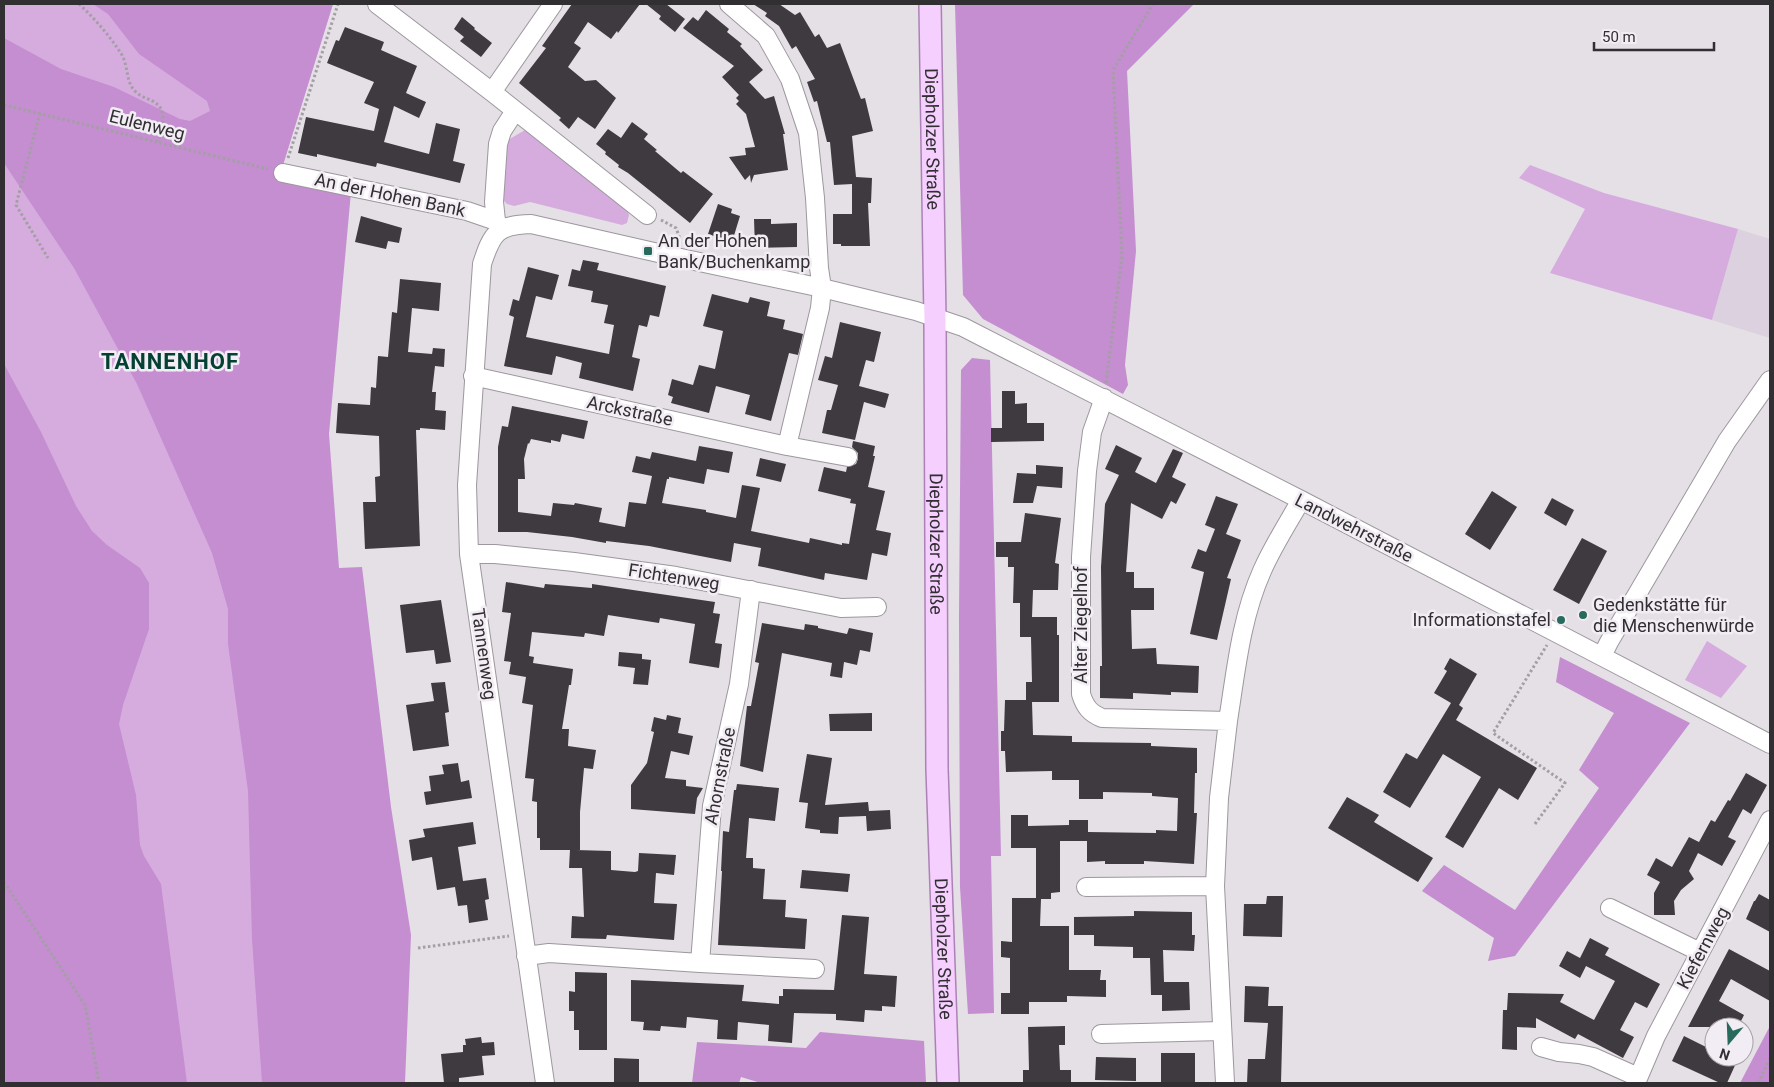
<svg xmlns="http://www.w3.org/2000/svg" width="1774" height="1087" font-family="Roboto,sans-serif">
	<rect width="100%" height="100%" fill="#e5dfe6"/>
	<path fill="#dcd1de" d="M1738 229 1770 239V338L1712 320Z"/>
	<path fill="#d6acdf" d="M4 4H333L278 181 363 1083H4Z
		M525 130 626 208 629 215 627 223 622 225 530 202 514 206 507 204 504 201 502 195 508 140Z
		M1530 165 1604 193 1738 229 1712 320 1550 273 1585 209 1519 178Z
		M1707 641 1747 666 1721 698 1685 680Z"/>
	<path fill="#c48ed0" d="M93 4H333L278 181 351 192 329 434 339 568 362 567 391 807 411 935 405 1083H262L252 939 248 791 228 644V609L212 553 137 384 74 268 4 163V38L61 69 114 87 180 119 190 121 210 111 207 101 139 54 108 14Z
		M955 4H1194L1127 71 1136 251 1125 365 1128 385 1123 394 983 319 963 295Z
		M972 358 990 360 1001 856H991L994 1013 968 1014 960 887 959 618 961 370Z
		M4 364 41 432 76 506 92 531 107 545 140 568 149 583V629L123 705 119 724 136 795 140 845 144 856 161 884 187 1083H4Z
		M1560 657 1690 723 1515 956 1488 961 1494 938 1422 891 1444 865 1515 910 1599 788 1579 770 1614 713 1556 682Z
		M1770 1026V1083H1740Z
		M820 1032 924 1041 926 1083H761L741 1077 739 1083H692L697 1042 806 1048Z"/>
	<path fill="#3f3a40" d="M572 4H640L618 33 617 31 611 39 588 22 574 43 581 48 568 67 585 81 596 80 616 98 595 129 578 117 569 129 559 120 561 118 519 83 546 48 542 46Z
		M646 4H666L685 19 675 32 659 19 661 16Z
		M753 4H779L795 15 800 12 815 37 819 34 827 48 840 43 861 99 865 98 873 131 852 136 856 177 872 178 871 203H868L870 246H841V244H833V214H852V184L834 185 830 142H827L817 101 814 102 807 82 815 79 796 46 792 49 779 26 765 16 767 13Z
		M706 10 729 29 727 32 742 44 740 46 763 70 749 82 765 99 774 96 785 134H783L788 170 754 175 751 183 750 175 745 180 729 157 746 155 745 148 755 147 746 114 736 104 739 101 736 98 739 95 722 77 734 66 683 28 693 17 698 21Z
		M462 17 475 28 474 29 492 43 481 57 460 41 464 37 454 29Z
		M345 27 384 42 381 50 417 66 406 93 426 102 419 118 394 106 384 142 429 154 436 123 460 129 453 161 465 164 460 183 377 163 376 167 317 154V157L298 153 306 117 374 131 379 109 364 103 374 82 327 63 336 40 339 41Z
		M632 122 648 134 644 139 657 150 655 151 681 173 683 171 713 194 690 223 628 173 618 167 619 165 605 154 606 152 596 144 608 129 621 138Z
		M718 204 732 209 731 213 740 216 732 242 708 234Z
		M361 216 402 228 399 243 388 241 386 249 355 242Z
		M754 219H771V224L797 223V247L755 248Z
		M583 260 599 263 597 270 666 286 659 317 650 315 647 327 639 325 632 357 640 359 633 391 579 378 582 363 556 356 552 375 504 366 514 317 509 315 513 299 519 301 528 267 559 275 552 300 536 296 526 337 609 354 614 325 604 323 608 305 591 302 593 291 568 286 572 269 580 271Z
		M400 279 441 283 439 311 412 308 408 352 432 354 433 348 445 349 444 367 435 366 432 392H436L435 410 446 411 445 430 420 428V430H416L420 546 365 549 363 502H376L375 477 380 476 379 436 336 433 338 403 370 405 371 387 376 388 378 356 388 357 392 312 397 313Z
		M712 294 748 303 750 297 770 302 767 316 785 320 783 329 803 334 798 355 789 353 771 421 745 414 750 395 716 386 709 413 671 403 673 397 668 395 672 379 693 385 699 365 715 369 723 331 703 326Z
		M840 322 881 332 874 362 866 360 859 386 889 394 885 408 864 402 855 440 822 433 827 410H831L838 385 818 380 825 356 832 358Z
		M1002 391H1015V404L1027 403V423H1044V441L991 442V428H1002Z
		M512 406 588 421 584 439 562 434 560 442 551 440V443L531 439 529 444 528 443 524 459 525 479H518V512L551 516 553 503 574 505 575 503 602 508 599 522 625 527 629 502 646 504 652 476 632 472 636 456 650 459 652 452 696 461 699 446 733 452 729 473 707 469 704 484 669 477V479H667L662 503 706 510V512L736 518 742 485 760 488 751 531 809 543 810 538 842 545V543L849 544 856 504 850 503 851 499 818 491 824 467 846 472 847 467 856 464 858 459V453L852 447 853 441 875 446 873 456H875L868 487 885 491 876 530 891 533 887 556 872 553 867 580 825 573 824 580 758 566 761 548 734 543 731 562 649 546 606 541V543L572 537 527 532H498V447L502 426 508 427Z
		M1116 445 1142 458 1135 472 1156 483 1173 449 1183 453 1172 477 1186 484 1176 504 1171 501 1162 519 1131 503 1126 572H1134V588H1154V610H1131L1132 649 1156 648 1157 664 1199 666 1198 693 1171 692V695L1133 693V699L1100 698V666H1102L1101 567 1105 504 1119 475 1105 469Z
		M760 458 786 464 781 482 756 476Z
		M1036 465 1063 467 1062 488 1037 486 1033 503H1013L1017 473 1036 474Z
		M1492 491 1517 507 1490 550 1465 534Z
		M1216 496 1238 504 1226 534 1241 540 1227 578 1231 579 1217 640 1190 634 1204 572 1191 568 1198 549 1206 552 1215 529 1205 525Z
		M1552 498 1574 510 1566 526 1544 513Z
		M1025 513 1061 518 1055 563 1059 564 1058 590H1033L1032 617H1057V635H1059V702H1032L1033 735 1072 736V742L1151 743V746L1197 748V773H1195L1194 813H1197L1194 864 1144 861V864H1105V861L1087 862V841H1060V892L1051 893V899H1041L1040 926H1069V970H1101L1100 980H1106V997L1067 996V1002H1029V1014H1001V993H1010V958L1001 957V941L1012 942V898H1036V848H1011V815H1028V826L1069 825V820H1088V832L1156 833V830L1177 831 1178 798 1152 796V793L1103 792V799H1079V780H1052V771L1006 772 1005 751H1001V731H1004L1005 700H1026V682H1032L1031 637H1020V603H1013L1014 567H1008V557H996V542H1021Z
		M1582 538 1607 551 1579 604 1553 590Z
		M506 582 544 588 545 584 592 588V584L715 602 713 613 720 614 715 643 722 644 719 668 689 663 695 624 660 618 659 623 608 615 604 636 585 633 584 637 532 632 529 656 534 657 533 663 573 669 571 685H569L562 729H569L568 746 596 750 593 769 584 768 580 812V850H576L611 851V870L635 872 638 871 639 853 676 855 674 875 656 873 654 903 677 904 674 940 607 935 606 939 571 938 572 916 584 917 582 868H569L570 850H540V838H537V802L532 801 534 779 525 778 533 705 522 703 526 677 509 674 511 662 504 661 511 613 502 612Z
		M441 600 451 662 436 664 434 650 406 653 400 605Z
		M762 623 804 630 805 624 818 626V628L847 634 849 628 873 633 870 652 860 650 857 665 844 662 842 678 830 676 832 663 782 653 763 772 740 766 747 706H751L759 663 755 662Z
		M619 652 642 654V659L651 660 648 685 633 684 635 668 618 666Z
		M1450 658 1477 674 1459 705 1463 708 1456 720 1537 768 1518 800 1499 788 1463 848 1445 837 1481 777 1443 754 1410 808 1383 792 1406 753 1417 759 1451 703 1434 693 1447 671 1444 669Z
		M445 682 449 712 445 713 449 746 413 751 406 705 434 701 431 683Z
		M872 713V731H830L829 714Z
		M667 715 681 718 678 733 693 736 689 755 671 751 665 778 686 780V786L703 788 697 798 695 814 631 809V785L647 763 654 732 651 731 654 717 666 720Z
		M807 754 832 758 825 805 868 802 869 811 890 810 891 829 867 831 866 816 839 817 838 834 820 833V830L805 828 808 803 799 802Z
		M458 763 461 782 469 780 472 798 426 805 424 792 431 791 429 776 444 774 442 765Z
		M1746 773 1767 785 1751 814 1743 809 1728 837 1736 841 1722 866 1698 853 1689 871 1694 879 1681 890 1674 901 1675 915H1654V893L1660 882 1647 875 1656 858 1672 867 1689 837 1699 842 1711 820 1715 822 1728 800 1730 801Z
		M737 784 779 788 775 821 749 818 746 858H753V868L765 869 763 899 786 900 785 917 807 919 805 949 718 945 722 871H721L723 831 729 832 734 790H736Z
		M1347 797 1379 815 1374 822 1433 858 1418 882 1328 828Z
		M473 822 476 844 458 847 463 881 486 878 489 899 485 900 488 920 469 923 467 905 458 906 455 887 437 890 432 857 412 861 409 840 425 837 423 829Z
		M802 870 850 874 848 892 800 888Z
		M1759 894 1770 900V932L1746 919 1754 901H1755Z
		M1267 896H1283L1282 937 1243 936 1244 904H1266Z
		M1134 911 1192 912V935H1195L1194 951 1163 950 1164 982H1189L1190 1010 1162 1011V995H1151L1150 958H1133V947L1094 946V935H1074V917L1134 916Z
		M842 915 869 917 864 974 897 976 895 1007 882 1006V1011L865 1010 864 1022 836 1020V1014L794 1013 792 1043 768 1041 769 1025 738 1022 737 1040 717 1039 718 1020 687 1017 686 1028 661 1026 660 1031 643 1030 644 1022 631 1021V980L744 985 742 1001 779 1004V996H783V989L834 990Z
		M1590 938 1609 948 1605 955 1660 984 1647 1008 1635 1002 1620 1030 1634 1037 1623 1058 1578 1034 1575 1039 1536 1018V1028L1517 1027V1050L1502 1049 1503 1010H1507L1508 993 1564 994 1560 1002 1594 1020 1615 981 1586 966 1580 978 1559 966 1567 951 1580 958Z
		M1729 949 1770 971V1001L1731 979 1719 1001 1744 1015 1738 1027H1688Z
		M575 972 607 973V1050H579V1030H574V1011H569V991L575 992Z
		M1245 986 1269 987 1268 1006H1283L1281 1083H1247L1248 1059H1265L1268 1023 1244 1022Z
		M1065 1026V1045H1059L1060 1070H1071V1083H1023V1070H1029L1028 1027Z
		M1684 1036 1714 1051V1057H1728L1737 1061 1727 1083H1720L1672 1061Z
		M481 1037 482 1043 494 1042 495 1055 482 1056 484 1075 459 1078V1083H444L441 1054 463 1052V1045H466L465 1039Z
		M1161 1053H1195V1083H1161Z
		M1096 1057 1136 1058V1081L1095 1080Z
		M614 1058 639 1059V1083H614Z"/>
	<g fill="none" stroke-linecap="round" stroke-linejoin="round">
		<g stroke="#9d979e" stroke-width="20">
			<path id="minor" d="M377 4 492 92 647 215
				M492 92 553 4
				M283 173 467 211 496 221
				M502 228 496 221 494 202 498 144 502 131 515 111
				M473 376 787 446 820 308 822 288 819 268 815 198 808 133 790 79 766 36 729 4
				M1104 398 1092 432 1087 471 1081 557V694C1085 707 1090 713 1102 718L1228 721 1219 798 1215 886
				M787 446 848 457
				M469 554H495L574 562 676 576 841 608 877 607
				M1602 656 1609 642 1727 441 1770 380
				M1228 721C1236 670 1241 618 1262 571 1273 546 1288 523 1301 500
				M1086 887 1215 886 1225 1083
				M1610 908 1700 952
				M526 956 549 953 700 963 712 806 739 684 751 590
				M700 963 815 969
				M1101 1034 1222 1031
				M1541 1047 1559 1052 1579 1054 1593 1057 1638 1077
				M545 1083 469 554 467 485 482 264C492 233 497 225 531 224L676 257 822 288 916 311 963 327 1301 500 1770 744
				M1636 1083 1656 1036 1770 820"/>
		</g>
		<g stroke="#ac82b6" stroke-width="24">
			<g id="major">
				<path id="s1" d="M930 4 935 319 937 769 948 1083"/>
			</g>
		</g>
		<path stroke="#a39fa4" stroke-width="3" stroke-dasharray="2.5 2.5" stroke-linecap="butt" d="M79 4C95 19 110 36 122 55 129 68 125 83 137 93 145 100 157 99 162 111 165 119 160 133 158 142
			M4 105 268 169
			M40 113 16 205 48 258
			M288 158 338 4
			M661 220 676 228 679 236 678 242
			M1106 383 1122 256 1113 70 1153 4
			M1535 824 1565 783 1493 733 1547 645
			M4 882 85 1005 99 1083
			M418 948 509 936
			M1758 1083 1770 1059"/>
		<use href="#minor" stroke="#fff" stroke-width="18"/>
		<use href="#major" stroke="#f5cffe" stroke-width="21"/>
	</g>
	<g fill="#286b5c" stroke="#f2edf4" stroke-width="2">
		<rect x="643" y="246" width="10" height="10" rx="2.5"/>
		<circle cx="1583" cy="615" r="5"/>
		<circle cx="1561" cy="620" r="5"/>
	</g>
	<g text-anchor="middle" stroke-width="5" stroke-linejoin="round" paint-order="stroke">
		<g font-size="18" fill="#312f32" stroke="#f2edf4">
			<text transform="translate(147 125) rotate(14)" y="6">Eulenweg</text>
			<text dy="6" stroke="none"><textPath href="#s1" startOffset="135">Diepholzer Straße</textPath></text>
			<text transform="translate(390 195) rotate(12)" y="6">An der Hohen Bank</text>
			<text transform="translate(630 411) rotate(12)" y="6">Arckstraße</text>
			<text transform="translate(1354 528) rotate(27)" y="6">Landwehrstraße</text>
			<text dy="6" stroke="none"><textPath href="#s1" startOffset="540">Diepholzer Straße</textPath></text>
			<text transform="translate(674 577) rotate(9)" y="6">Fichtenweg</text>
			<text transform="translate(1081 625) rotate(-90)" y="6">Alter Ziegelhof</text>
			<text transform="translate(484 654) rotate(82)" y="6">Tannenweg</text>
			<text transform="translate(720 776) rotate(-79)" y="6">Ahornstraße</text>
			<text dy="6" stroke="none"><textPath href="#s1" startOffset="945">Diepholzer Straße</textPath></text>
			<text transform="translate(1703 948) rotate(-62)" y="6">Kiefernweg</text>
		</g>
		<g font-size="18" fill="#312f32" stroke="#f2edf4" text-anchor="start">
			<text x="658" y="247">An der Hohen<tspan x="658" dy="21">Bank/Buchenkamp</tspan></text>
			<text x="1593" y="611">Gedenkstätte für<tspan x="1593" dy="21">die Menschenwürde</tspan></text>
			<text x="1551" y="626" text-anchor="end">Informationstafel</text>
		</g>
		<g font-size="22" font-weight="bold" letter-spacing="1" fill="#054035" stroke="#f2edf4">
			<text x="170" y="369">TANNENHOF</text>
		</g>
	</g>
	<rect width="1774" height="1087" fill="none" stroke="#312f32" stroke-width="10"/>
	<g transform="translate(1729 1042) rotate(199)"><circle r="24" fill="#f2edf4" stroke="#a5a1a6"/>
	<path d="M0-4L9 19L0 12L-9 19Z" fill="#286b5c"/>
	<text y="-8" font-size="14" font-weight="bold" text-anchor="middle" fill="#312f32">N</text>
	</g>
	<path d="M1594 42v8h120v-8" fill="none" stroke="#312f32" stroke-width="2.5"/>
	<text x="1602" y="42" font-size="15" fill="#312f32" stroke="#f2edf4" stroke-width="4" paint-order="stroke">50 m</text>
</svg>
